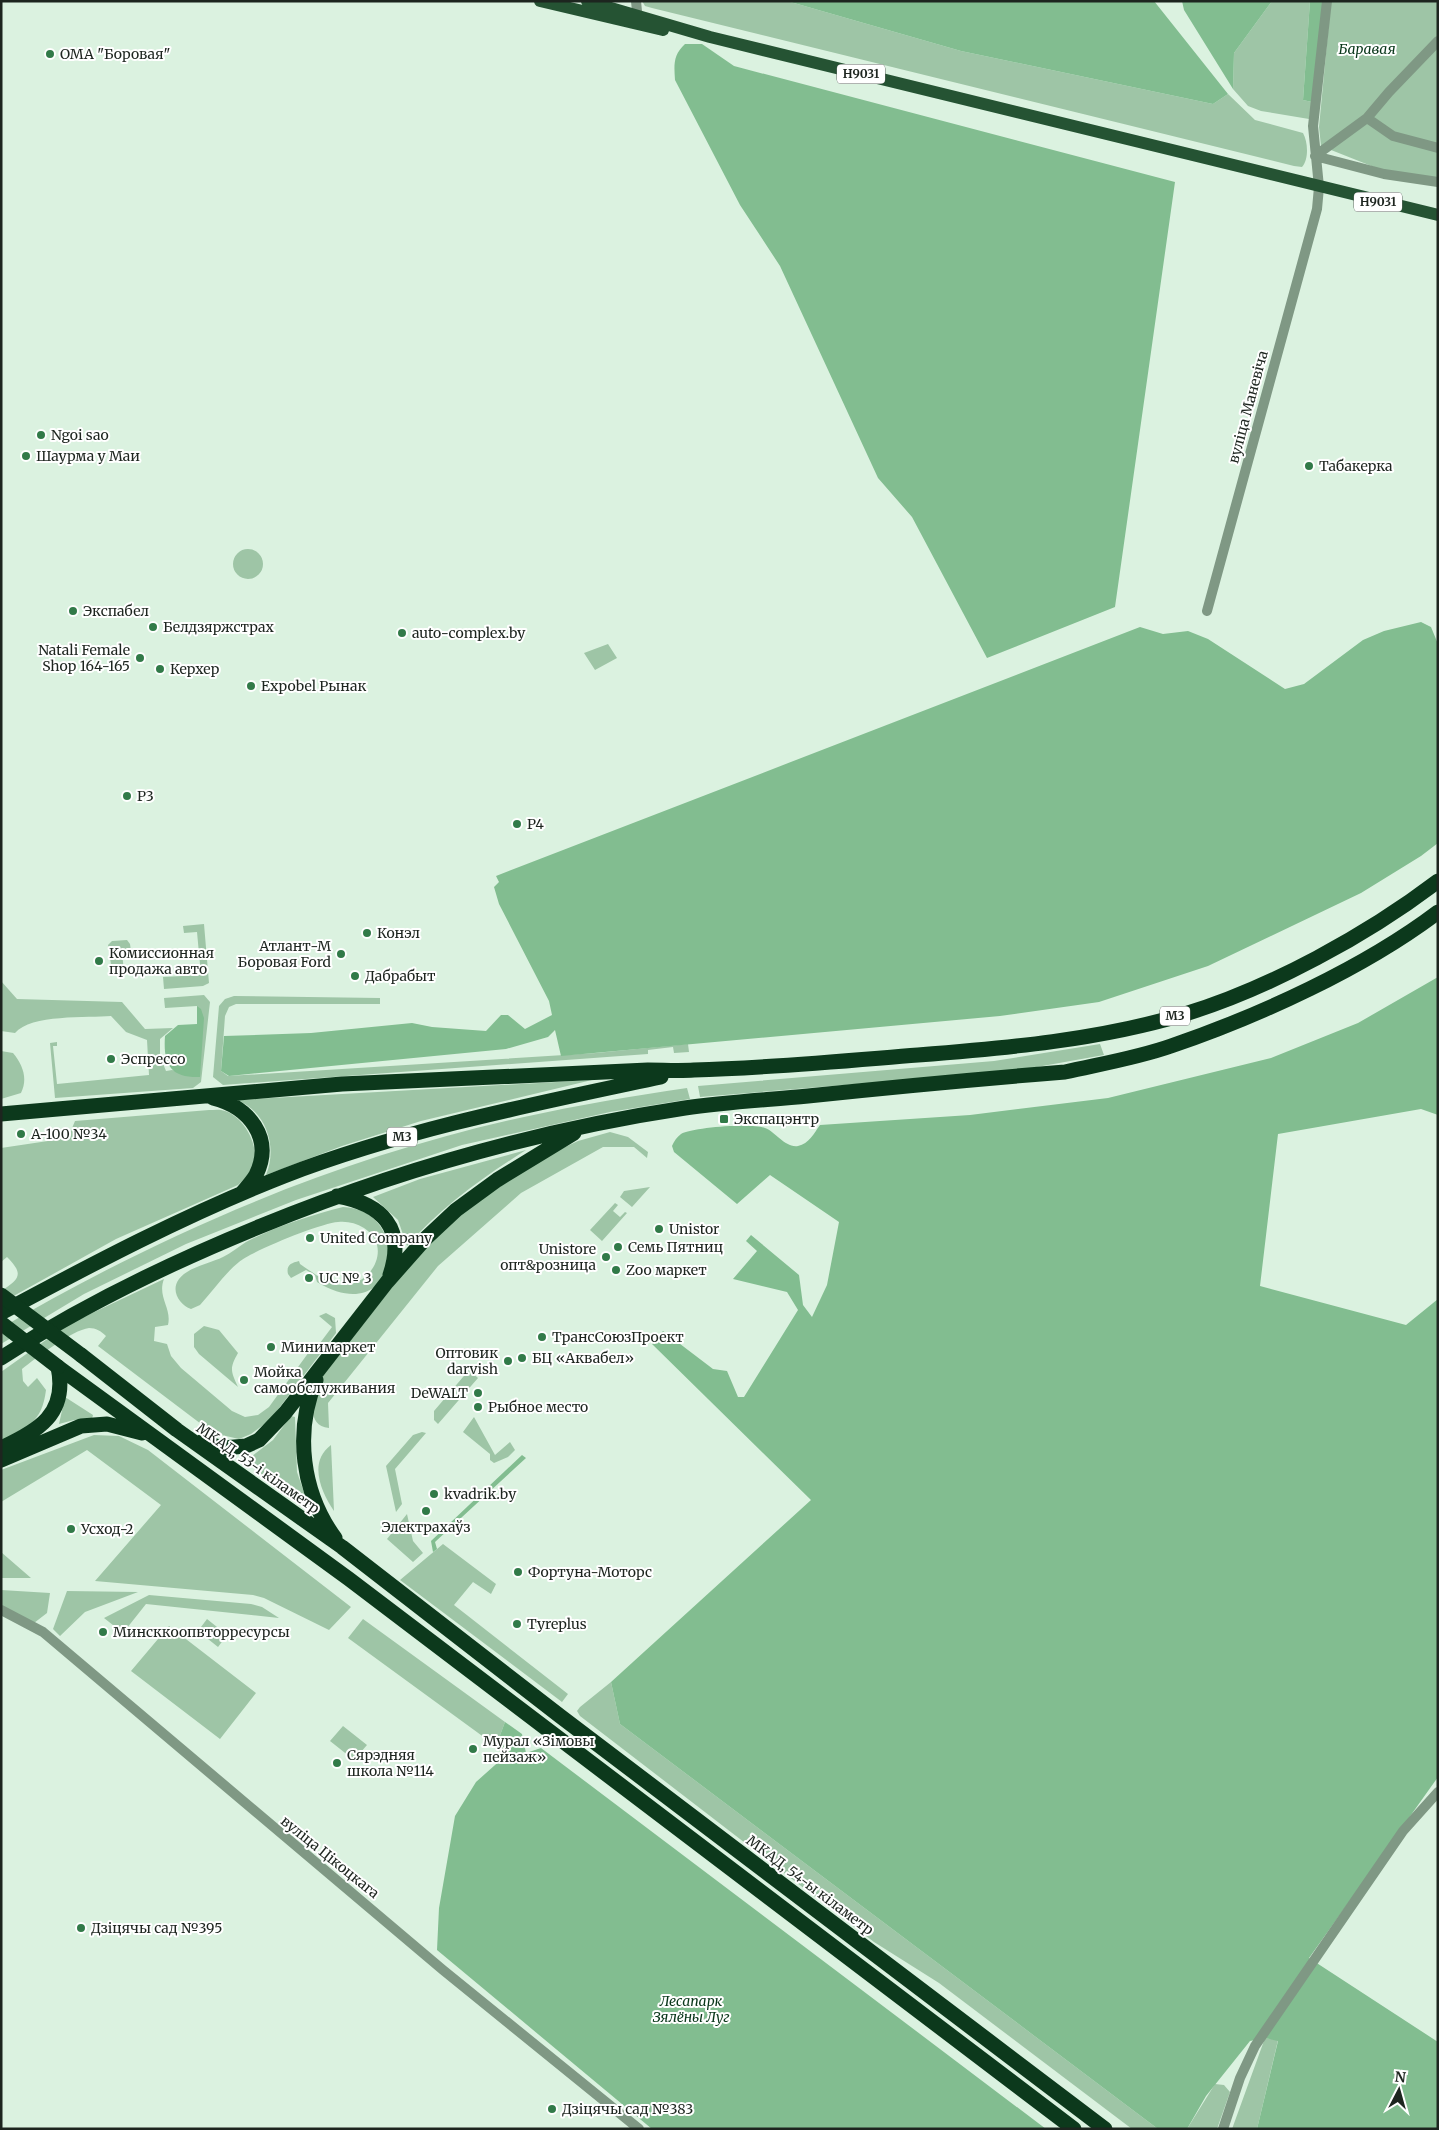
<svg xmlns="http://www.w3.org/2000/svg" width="1439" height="2130" font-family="Merriweather,serif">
	<rect width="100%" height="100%" fill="#dbf2e0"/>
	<path fill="#9ec5a6" d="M642 1H787L961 51 1213 104 1228 94 1255 120 1303 133C1308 142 1309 159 1302 167L1294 166 652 8 645 6Z
		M1272 1H1310L1303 100 1312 102 1309 119 1261 111 1248 106 1233 89 1234 53Z
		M1331 1H1438V179L1384 171 1321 146 1319 127Z
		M233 564a15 15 0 1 1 30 0a15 15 0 1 1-30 0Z
		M608 644 617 658 595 670 584 653Z
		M204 924 209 983 203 986 164 989 163 977 201 975 197 932 184 933 183 926Z
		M127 940 130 944 131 951 122 953 124 971H112L108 945 112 941Z
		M1 981 17 999 122 1002 145 1029 173 1028 160 1039V1056L166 1071 172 1070 200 1076 197 1006 165 1008 164 998 204 995 210 1002 201 1082 193 1088 55 1098 50 1043 57 1042V1046H53L57 1084 149 1075 147 1040 126 1032 111 1016C87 1018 31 1014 15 1033L1 1031Z
		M234 996 380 998V1004H236L229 1007 225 1016 221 1071 228 1076 596 1053 688 1044 689 1052 674 1053 673 1047 648 1050V1054L223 1085 213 1077 219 1006 225 999Z
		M1100 1044 1104 1055 1020 1070 978 1074 700 1097 698 1086 994 1061Z
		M1 1051 13 1053C23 1065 28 1079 21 1093L1 1099Z
		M592 1080 421 1121 342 1146 266 1175C278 1147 266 1110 236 1100Z
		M687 1088 690 1099 610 1112 462 1145 296 1200 186 1244 84 1294 1 1344V1328C163 1233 340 1157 524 1117 578 1105 633 1096 687 1088Z
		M209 1110C214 1110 220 1109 225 1111 244 1117 261 1147 253 1167 249 1174 244 1180 238 1185L116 1239 1 1303V1291C20 1279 24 1274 7 1257L1 1262V1148L68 1138 75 1121Z
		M610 1132 628 1137 648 1152 647 1158 634 1147H603L521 1193 438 1266 328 1403 329 1428C302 1425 316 1392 323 1375L414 1259 463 1210 548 1155 578 1141Z
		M526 1150C482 1178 442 1206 407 1246L398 1220 373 1197 420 1179Z
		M650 1187 632 1207 620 1197 624 1191Z
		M615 1203 618 1205 613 1211 620 1217 625 1212 627 1213 602 1241 590 1230Z
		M343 1207C415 1210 399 1332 317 1282L315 1275 306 1270 291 1278 288 1274C286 1265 291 1263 299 1261L300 1264C312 1272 327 1284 341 1285 372 1287 393 1246 364 1228 356 1223 347 1221 338 1222 321 1223 252 1251 239 1262 224 1274 213 1291 200 1305L191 1309C180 1305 170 1291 179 1279 188 1267 211 1263 223 1257 231 1253 238 1247 246 1242 274 1227 312 1215 343 1207Z
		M164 1279C157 1297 172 1308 168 1325L155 1327 154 1341 167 1344 171 1356 181 1368 232 1411 245 1417 258 1415 269 1407 314 1345 317 1347 332 1327 319 1316 326 1313 335 1318 336 1333 270 1420 251 1434 239 1439 213 1433 98 1346 106 1336C101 1331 96 1328 89 1328 72 1330 36 1358 22 1369L23 1381 28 1387 37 1378 46 1390C42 1423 27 1427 1 1443V1372L67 1325Z
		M204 1326 219 1330 238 1353C229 1369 231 1371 238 1387L199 1354 194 1347V1334Z
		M469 1370 478 1378 438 1424 434 1420V1411Z
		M65 1397 93 1415 92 1419 74 1420 59 1424Z
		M291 1416 295 1417 297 1472 308 1504 303 1506 248 1464 247 1460 273 1440Z
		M474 1417 495 1455 510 1442 515 1450 508 1457 494 1463 490 1460V1454L463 1432Z
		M422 1432 426 1433 395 1469 402 1504 396 1512 386 1466 413 1435Z
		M94 1435 119 1436 148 1450 351 1607 329 1630 264 1598 253 1595 95 1581 161 1505 87 1450 1 1502V1470Z
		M331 1445 334 1511C321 1492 308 1462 331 1445Z
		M407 1514 413 1541 423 1553 413 1562 387 1539Z
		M443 1544 496 1584 491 1594 473 1582 454 1605 568 1694 562 1702 400 1580Z
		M1 1552 31 1578H1Z
		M1 1590 50 1593 47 1613 34 1623 1 1608Z
		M67 1591 138 1592 85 1612 60 1636 53 1629Z
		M149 1595 251 1604 262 1607 279 1618 146 1604 123 1633 104 1618Z
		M207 1619 227 1635 218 1647 198 1631Z
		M363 1619 505 1722 496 1746 348 1638Z
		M169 1626 256 1693 220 1739 131 1671Z
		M611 1682 620 1724 1158 2129H1132L939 1983 874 1942 580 1716 577 1711 580 1707Z
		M343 1726 367 1745 354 1760 330 1741Z
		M1265 2038 1278 2040 1257 2129H1232Z
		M1215 2084 1224 2085 1230 2092 1217 2129H1187Z"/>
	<path fill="#82bd90" d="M787 1H1154L1228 94 1213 104 961 51Z
		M1182 1H1272L1234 53 1233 89 1184 10Z
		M1310 1H1330L1312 102 1303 100Z
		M685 44H702L734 66 1175 182 1115 607 987 658 912 517 878 478 780 266 740 205 675 80C674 65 673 55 685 44Z
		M1421 622 1431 627 1438 644V843L1421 856 1361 893 1208 966 1099 1002 1000 1016 561 1056 555 1030 548 1037 506 1049 229 1076 221 1071 224 1036 311 1033 412 1023 432 1027 486 1031 501 1015H508L525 1029 552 1015 549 1001 499 904 494 887 499 882 496 876 1140 627 1163 634 1188 631 1208 639 1285 689 1304 684 1363 640 1384 631Z
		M1438 977V1115L1421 1109 1278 1134 1260 1286 1406 1325 1438 1299V1777L1309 1958 1438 2042V2129H1257L1278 2041 1265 2038 1250 2041 1206 2096 1187 2129H1158L620 1724 611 1682 811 1500 652 1344 663 1331 713 1369 727 1371 738 1397H744L798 1310 787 1292 733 1279 757 1251 746 1241 751 1235 799 1275 803 1305 812 1317 827 1285 839 1222 770 1175 737 1204 674 1152 672 1146C674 1141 677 1137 681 1134 693 1127 753 1123 765 1128 776 1132 785 1148 798 1146 809 1144 814 1133 820 1125L970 1115 1108 1098 1271 1058 1358 1023Z
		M197 1006 201 1009 204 1018 200 1077C170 1078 163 1064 165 1036L178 1025 197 1024Z
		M522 1455 526 1458 435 1542 437 1549 433 1552 431 1541Z
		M505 1722 522 1734 526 1753 541 1748 1046 2129H652L437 1950 439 1908 455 1816 476 1782 504 1757 496 1746Z"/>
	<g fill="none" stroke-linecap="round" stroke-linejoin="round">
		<path stroke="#7f9884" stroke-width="10" d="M636 1 638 22
			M1367 118 1393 136 1438 148
			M1315 156 1367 118 1389 92 1438 41
			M1315 156 1384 174 1438 182
			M1207 611 1317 209 1319 187 1313 126 1327 1
			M1 1610 43 1632 443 1970 639 2129
			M1223 2129 1240 2078 1255 2046 1403 1831 1438 1792"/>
		<path stroke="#255333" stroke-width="12" d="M540 1 663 30
			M587 1 710 37 1438 215"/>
		<path stroke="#0c391c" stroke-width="15" d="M213 1098C249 1107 274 1138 256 1175 252 1182 246 1188 241 1194
			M1 1114 342 1084 648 1070C663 1070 679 1071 694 1070 769 1068 843 1061 918 1055 1007 1048 1099 1040 1185 1014 1270 988 1367 935 1438 881
			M337 1196C382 1204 406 1228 390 1275
			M1 1313C94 1263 187 1214 284 1176 406 1129 534 1104 661 1077
			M81 1355 177 1430 342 1547 560 1716 1105 2129
			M1 1358C83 1305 170 1263 261 1226 398 1170 539 1130 685 1108 726 1102 767 1100 808 1096 893 1087 979 1079 1065 1072 1100 1064 1137 1058 1171 1046 1259 1016 1364 968 1438 912
			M58 1367 349 1579 1074 2129
			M316 1380C294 1432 302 1493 335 1538
			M201 1442 223 1448 246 1446 259 1440 285 1413 387 1282 425 1239 456 1210 497 1180 574 1133
			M1 1448C38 1431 68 1414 58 1367
			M1 1460 81 1426 107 1424 142 1433"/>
		<path stroke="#0c391c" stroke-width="15" d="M1 1295 81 1355
			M1 1323 58 1367"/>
	</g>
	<g fill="#317a48" stroke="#fff" stroke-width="2">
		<circle cx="50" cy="54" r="5"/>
		<circle cx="41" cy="435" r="5"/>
		<circle cx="26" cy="456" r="5"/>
		<circle cx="1309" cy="466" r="5"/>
		<circle cx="73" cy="611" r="5"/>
		<circle cx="153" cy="627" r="5"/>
		<circle cx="402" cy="633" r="5"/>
		<circle cx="140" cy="658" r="5"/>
		<circle cx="160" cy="669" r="5"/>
		<circle cx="251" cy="686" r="5"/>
		<circle cx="127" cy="796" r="5"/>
		<circle cx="517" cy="824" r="5"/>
		<circle cx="367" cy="933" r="5"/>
		<circle cx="341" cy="954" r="5"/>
		<circle cx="99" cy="961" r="5"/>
		<circle cx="355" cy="976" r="5"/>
		<circle cx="111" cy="1059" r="5"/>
		<rect x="719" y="1114" width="10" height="10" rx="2.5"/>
		<circle cx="21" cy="1134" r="5"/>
		<circle cx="659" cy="1229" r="5"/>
		<circle cx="310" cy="1238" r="5"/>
		<circle cx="618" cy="1247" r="5"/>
		<circle cx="606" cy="1257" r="5"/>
		<circle cx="616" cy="1270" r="5"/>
		<circle cx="309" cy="1278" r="5"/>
		<circle cx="542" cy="1337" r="5"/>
		<circle cx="271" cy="1347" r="5"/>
		<circle cx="522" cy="1358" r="5"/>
		<circle cx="508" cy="1361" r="5"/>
		<circle cx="244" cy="1380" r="5"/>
		<circle cx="478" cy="1393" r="5"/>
		<circle cx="478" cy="1407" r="5"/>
		<circle cx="434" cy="1494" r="5"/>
		<circle cx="426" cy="1511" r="5"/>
		<circle cx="71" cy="1529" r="5"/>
		<circle cx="518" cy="1572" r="5"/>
		<circle cx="517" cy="1624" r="5"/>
		<circle cx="103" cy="1632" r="5"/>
		<circle cx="473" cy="1749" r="5"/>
		<circle cx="337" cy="1763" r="5"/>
		<circle cx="81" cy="1928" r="5"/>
		<circle cx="552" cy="2109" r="5"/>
	</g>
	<g text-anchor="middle" stroke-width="4" stroke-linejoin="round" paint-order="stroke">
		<g fill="#fff" stroke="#616662" stroke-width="1">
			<rect x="837" y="64.5" width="48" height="19" rx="4"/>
			<rect x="1354" y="192.5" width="48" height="19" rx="4"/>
			<rect x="1160" y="1006.5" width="30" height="19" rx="4"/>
			<rect x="387" y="1127.5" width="30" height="19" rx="4"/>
		</g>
		<g font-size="12" font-weight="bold" fill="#1d251f">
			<text x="861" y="78">Н9031</text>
			<text x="1378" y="206">Н9031</text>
			<text x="1175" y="1020">М3</text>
			<text x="402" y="1141">М3</text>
		</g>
		<g font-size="14" font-style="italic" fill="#083619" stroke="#fff">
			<text x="1367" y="54">Баравая</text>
			<text x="691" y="2006">Лесапарк<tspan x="691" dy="16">Зялёны Луг</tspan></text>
		</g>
		<g font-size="14" fill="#1d251f" stroke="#fff" text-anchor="start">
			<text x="60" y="59">ОМА "Боровая"</text>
			<text x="51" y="440">Ngoi sao</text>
			<text x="36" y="461">Шаурма у Маи</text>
			<text x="1319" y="471">Табакерка</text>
			<text x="83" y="616">Экспабел</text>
			<text x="163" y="632">Белдзяржстрах</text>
			<text x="412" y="638">auto-complex.by</text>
			<text x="130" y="655" text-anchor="end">Natali Female<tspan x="130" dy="16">Shop 164-165</tspan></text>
			<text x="170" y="674">Керхер</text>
			<text x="261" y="691">Expobel Рынак</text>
			<text x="137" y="801">P3</text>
			<text x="527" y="829">P4</text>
			<text x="377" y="938">Конэл</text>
			<text x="331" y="951" text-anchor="end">Атлант-М<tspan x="331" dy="16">Боровая Ford</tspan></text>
			<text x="109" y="958">Комиссионная<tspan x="109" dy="16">продажа авто</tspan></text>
			<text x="365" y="981">Дабрабыт</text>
			<text x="121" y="1064">Эспрессо</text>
			<text x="734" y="1124">Экспацэнтр</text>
			<text x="31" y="1139">А-100 №34</text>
			<text x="669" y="1234">Unistor</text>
			<text x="320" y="1243">United Company</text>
			<text x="628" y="1252">Семь Пятниц</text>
			<text x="596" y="1254" text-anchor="end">Unistore<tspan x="596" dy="16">опт&amp;розница</tspan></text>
			<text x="626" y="1275">Zoo маркет</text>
			<text x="319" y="1283">UC № 3</text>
			<text x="552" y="1342">ТрансСоюзПроект</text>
			<text x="281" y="1352">Минимаркет</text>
			<text x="498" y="1358" text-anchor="end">Оптовик<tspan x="498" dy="16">darvish</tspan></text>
			<text x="532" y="1363">БЦ «Аквабел»</text>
			<text x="254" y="1377">Мойка<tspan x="254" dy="16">самообслуживания</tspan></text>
			<text x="468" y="1398" text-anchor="end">DeWALT</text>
			<text x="488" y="1412">Рыбное место</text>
			<text x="444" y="1499">kvadrik.by</text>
			<text x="426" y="1532" text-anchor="middle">Электрахаўз</text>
			<text x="81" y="1534">Усход-2</text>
			<text x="528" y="1577">Фортуна-Моторс</text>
			<text x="527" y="1629">Tyreplus</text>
			<text x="113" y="1637">Минсккоопвторресурсы</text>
			<text x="483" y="1746">Мурал «Зімовы<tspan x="483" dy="16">пейзаж»</tspan></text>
			<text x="347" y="1760">Сярэдняя<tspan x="347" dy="16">школа №114</tspan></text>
			<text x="91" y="1933">Дзіцячы сад №395</text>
			<text x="562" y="2114">Дзіцячы сад №383</text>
		</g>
		<g font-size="14" fill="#1d251f" stroke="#fff">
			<text transform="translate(1248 407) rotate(-75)" y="5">вуліца Маневіча</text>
			<text transform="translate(258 1468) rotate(35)" y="5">МКАД, 53-і кіламетр</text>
			<text transform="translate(330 1857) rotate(39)" y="5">вуліца Цікоцкага</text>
			<text transform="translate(810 1885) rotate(37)" y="5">МКАД, 54-ы кіламетр</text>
		</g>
	</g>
	<rect width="1439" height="2130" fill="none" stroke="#1d251f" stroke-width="5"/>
	<g transform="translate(1399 2090) rotate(6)" stroke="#ffffff" stroke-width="4" paint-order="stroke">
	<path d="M0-4L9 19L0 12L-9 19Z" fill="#1d251f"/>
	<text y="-8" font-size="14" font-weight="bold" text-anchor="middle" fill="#1d251f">N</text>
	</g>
</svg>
